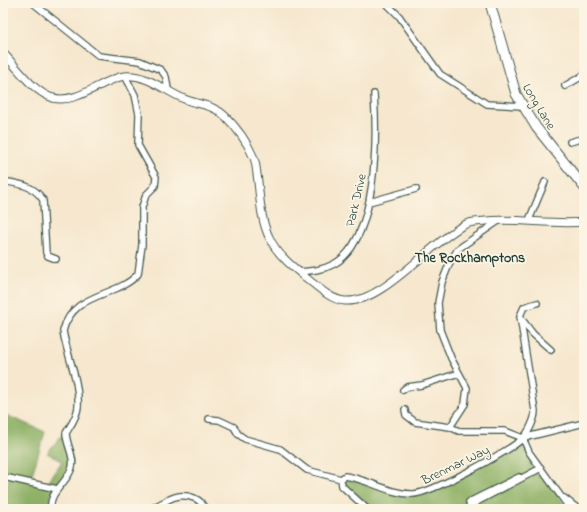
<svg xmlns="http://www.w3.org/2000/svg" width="587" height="512" font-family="'Indie Flower',sans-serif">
	<rect width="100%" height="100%" fill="#fcf5e5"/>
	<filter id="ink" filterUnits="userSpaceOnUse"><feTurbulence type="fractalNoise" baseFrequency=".025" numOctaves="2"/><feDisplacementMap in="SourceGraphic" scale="8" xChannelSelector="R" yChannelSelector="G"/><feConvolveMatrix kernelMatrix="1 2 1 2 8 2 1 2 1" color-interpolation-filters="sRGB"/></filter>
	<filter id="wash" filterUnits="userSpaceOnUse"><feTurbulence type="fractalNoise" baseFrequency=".012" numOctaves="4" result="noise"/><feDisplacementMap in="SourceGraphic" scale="16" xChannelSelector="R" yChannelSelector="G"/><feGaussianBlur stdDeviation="0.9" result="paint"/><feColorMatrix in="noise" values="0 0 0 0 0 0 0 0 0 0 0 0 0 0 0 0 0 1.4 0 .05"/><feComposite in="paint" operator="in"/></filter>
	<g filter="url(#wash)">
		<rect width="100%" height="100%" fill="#f6e7ce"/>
		<path fill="#8db065" stroke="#56764c" d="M4 414 45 432 31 478 47 484 62 461 47 453 62 435 69 470 51 494 49 509H4L3 492 10 477 3 470Z
			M523 440 567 509H372L346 486 345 481 347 479C381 481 390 505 428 492Z"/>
	</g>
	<g filter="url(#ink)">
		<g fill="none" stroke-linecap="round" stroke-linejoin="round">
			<g stroke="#3f564b" stroke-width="8">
				<path id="minor" d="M33 3 99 56 140 61 161 70 166 77 168 89
					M386 3 399 16 440 74 487 104 523 106
					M565 86 584 75
					M570 142 584 138
					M3 181C19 184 34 185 43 200L46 253 48 256 56 259
					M369 202 416 189
					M529 220 545 182
					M299 272C311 271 323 270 334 264 378 240 377 137 374 94
					M520 317 533 334 551 350
					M403 390 407 387 422 385 459 373
					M405 410 406 415 415 422 450 427 459 431H505L523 438 584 423
					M209 419 219 420 234 427 238 434 245 439 280 449 307 470 341 479
					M450 427 465 404 467 388 451 358 440 330 438 303 442 282 450 262 458 249 500 220
					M523 438 529 452 570 509
					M4 477 57 489
					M564 498 578 509
					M469 502 519 477
					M469 506 541 468
					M51 509C48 492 68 483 72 467 75 457 66 444 66 433 71 425 77 417 78 407 80 382 67 356 63 331 73 291 117 298 138 274L142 245V207L146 195 155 186 156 177 138 145 139 114 135 95 125 76
					M150 509C166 502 176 491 194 498 199 500 203 504 204 509
					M367 509 342 486 341 479 345 476C368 479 389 494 412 494 428 495 512 450 523 438 529 432 535 419 535 411L520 316 524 307 537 303"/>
			</g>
			<g stroke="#3f564b" stroke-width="9">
				<path id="tertiary" d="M3 53C17 67 33 92 53 98 78 104 101 80 124 76 147 73 167 93 187 100 200 105 214 105 225 116 236 127 247 142 253 156 256 161 256 168 257 174 260 195 260 218 269 237 277 255 295 269 310 281 320 289 332 300 345 301 382 304 431 242 464 225 471 221 479 222 486 221 519 218 551 225 584 222"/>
			</g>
			<g stroke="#3f564b" stroke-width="11">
				<path id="primary" d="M490 3 516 94 536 127 584 187"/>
			</g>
			<use href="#minor" stroke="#fff" stroke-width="5.5"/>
			<use href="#tertiary" stroke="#fff" stroke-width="7"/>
			<use href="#primary" stroke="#fff" stroke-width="9"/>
		</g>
	</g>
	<g text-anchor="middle" stroke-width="3.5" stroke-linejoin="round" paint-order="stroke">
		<g font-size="13" fill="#1f3d34" stroke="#fcf5e5">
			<text transform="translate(540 106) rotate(59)" y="5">Long Lane</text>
			<text transform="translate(355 200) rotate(-77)" y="5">Park Drive</text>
			<text transform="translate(455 464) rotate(-26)" y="5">Brenmar Way</text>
		</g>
		<g font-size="14" font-weight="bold" fill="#1f3d34" stroke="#fcf5e5">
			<text x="470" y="262">The Rockhamptons</text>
		</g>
	</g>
	<rect width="587" height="512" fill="none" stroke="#fcf5e5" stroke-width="16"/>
</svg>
